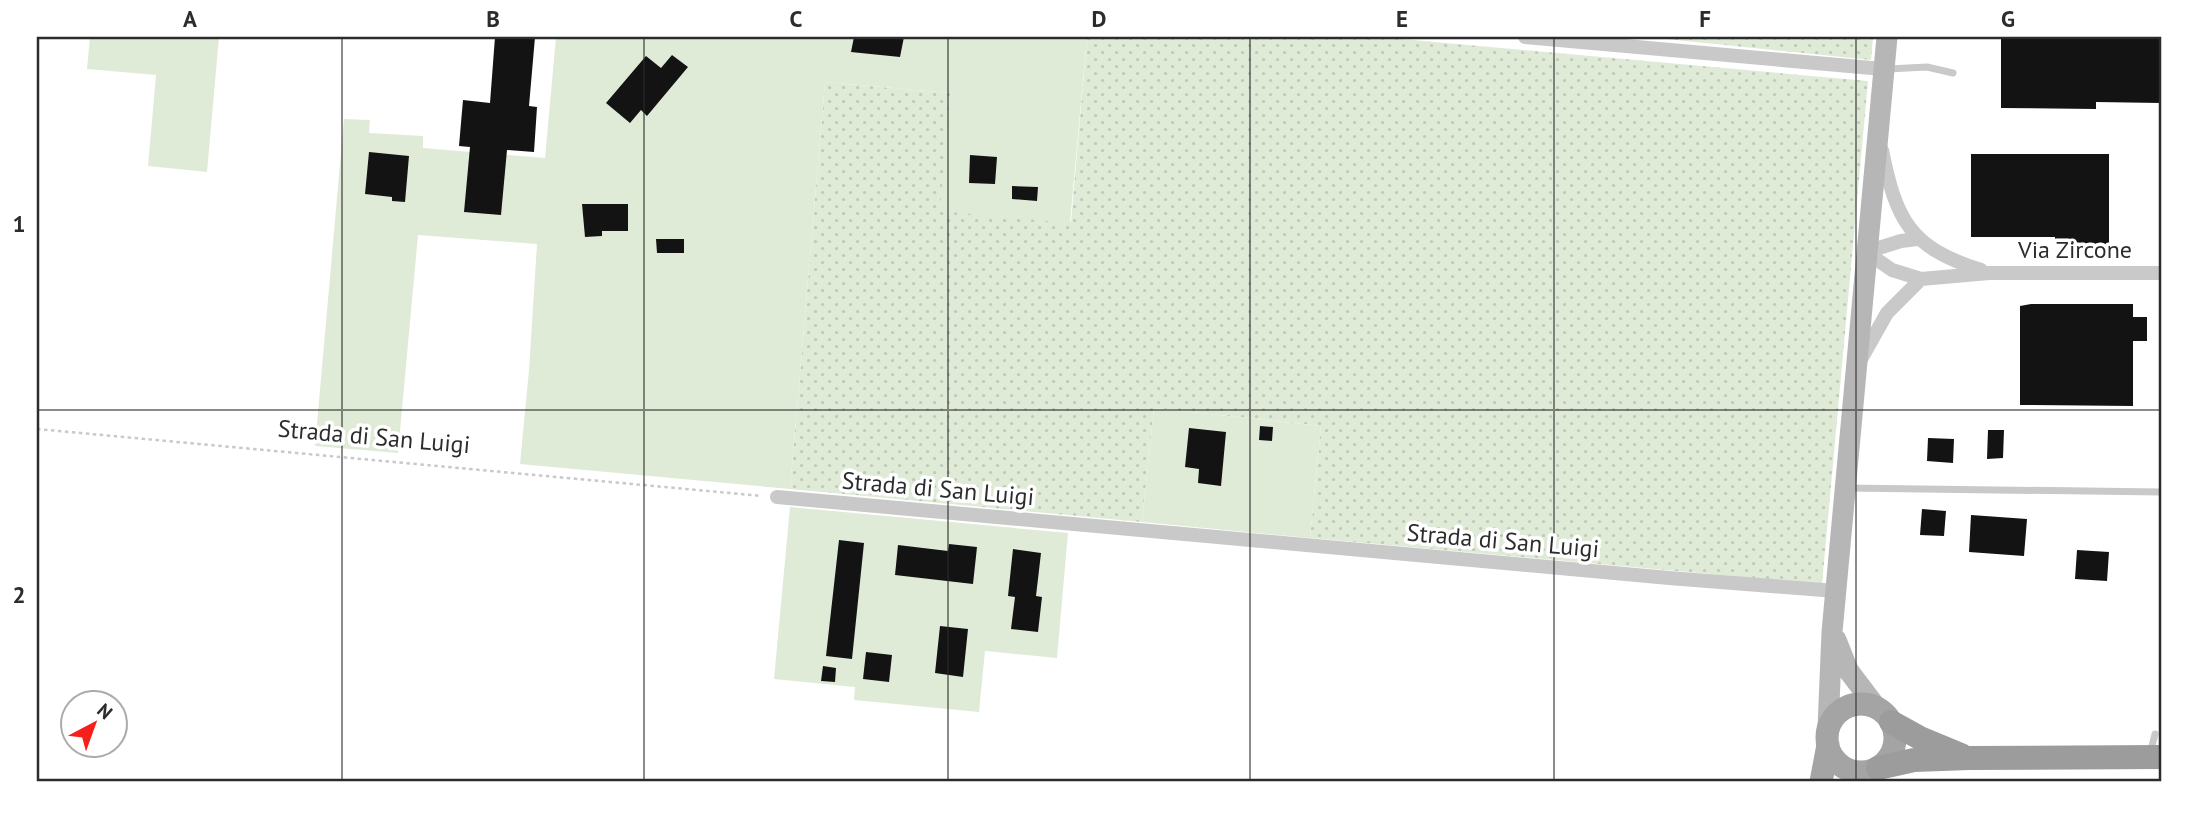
<svg xmlns="http://www.w3.org/2000/svg" width="2198" height="819" font-family="'PT Sans',sans-serif">
	<defs>
		<pattern id="grass-dots" width="8" height="8" patternUnits="userSpaceOnUse" patternTransform="scale(1.75)"><rect width="8" height="8" fill="#e0ebd7"/><path d="M2 2h.1M6 6h.1" fill="none" stroke="#c0cab9" stroke-width="1.8" stroke-linecap="round"/></pattern>
	</defs>
	<rect width="100%" height="100%" fill="#fff"/>
	<path fill="url(#grass-dots)" d="M1087 37H1380L1868 81 1822 584 1310 538 1321 426 1154 408 1142 522 790 489 825 82 950 93 1071 222Z
		M1647 37H1873L1871 60Z"/>
	<path fill="#e0ebd7" d="M90 37H219L207 172 148 166 156 75 87 69Z
		M556 37H1087L1070 223 940 211 950 93 825 82 790 489 520 464 529 370 537 244 418 235 398 453 315 446 344 119 370 120 369 133 423 136V148L545 158Z
		M1154 408 1321 426 1310 538 1142 522Z
		M790 507 1068 533 1057 658 985 651 979 712 854 700 855 687 774 679Z"/>
	<path fill="#131313" d="M495 37H535L529 106 537 107 534 152 507 150 501 215 464 212 470 147 459 146 463 100 490 103Z
		M854 37H904L900 57 851 52Z
		M2001 37 2161 38V103L2096 102V109L2001 108Z
		M672 55 688 67 647 116 641 110 630 123 606 103 646 56 661 68Z
		M369 152 409 156 405 202 392 201V197L365 194Z
		M1971 154H2109V247H2055V237H1971Z
		M970 155 997 157 995 184 969 183Z
		M1012 186 1038 187 1037 201 1012 199Z
		M582 204H628V231H602V236L585 237Z
		M656 239H684V253H657Z
		M2031 304H2133V317H2147V341H2133V406L2020 405V306Z
		M1260 426 1273 427 1272 441 1259 440Z
		M1189 428 1226 432 1221 486 1198 483 1199 469 1185 467Z
		M1988 430H2004L2003 458 1987 459Z
		M1928 438 1954 439 1953 463 1927 461Z
		M1922 509 1946 511 1944 536 1920 535Z
		M1971 515 2027 519 2024 556 1969 552Z
		M839 540 864 543 852 659 826 656Z
		M949 544 977 547 973 584 895 575 898 545 948 551Z
		M1013 549 1041 553 1036 596 1042 597 1038 632 1011 629 1015 597 1008 596Z
		M2077 550 2109 552 2107 581 2075 579Z
		M940 626 968 629 963 677 935 673Z
		M866 652 892 655 889 682 863 679Z
		M823 666 836 668 835 682 821 681Z"/>
	<g fill="none" stroke-linecap="round" stroke-linejoin="round">
		<path stroke="#c9c9c9" stroke-width="2.5" stroke-dasharray="3.5 3.5" stroke-linecap="butt" d="M37 429 762 496"/>
		<path stroke="#c9c9c9" stroke-width="7" d="M1888 69 1927 67 1953 73
			M1847 488 2161 492
			M2150 754 2155 734"/>
		<path stroke="#c9c9c9" stroke-width="14" d="M1525 37 1883 69
			M1882 150C1896 220 1910 248 1981 270
			M1866 252 1892 270 1921 279 1989 273H2161
			M1866 252 1901 241 1917 239
			M1860 361 1887 313 1921 279
			M777 497 1669 578 1836 591"/>
		<path stroke="#b6b6b6" stroke-width="21" d="M1836 640 1848 670 1876 707
			M1828 728 1832 632 1887 37"/>
		<path stroke="#a4a4a4" stroke-width="23" d="M1827 738a34 34 0 1 1 68 0a34 34 0 1 1-68 0Z
			M1821 782 1828 745"/>
		<path stroke="#9c9c9c" stroke-width="24" d="M1891 722 1920 738 1961 755
			M1878 768 1914 760 1969 758 2161 757"/>
	</g>
	<path fill="none" stroke="#2c2c2c" stroke-width="2" stroke-opacity="0.55" d="M342 37V782M644 37V782M948 37V782M1250 37V782M1554 37V782M1856 37V782M37 410H2161"/>
	<g text-anchor="middle" stroke-width="7" stroke-linejoin="round" paint-order="stroke">
		<g font-size="24" fill="#2c2c2c" stroke="#fff">
			<text x="2075" y="258">Via Zircone</text>
			<text transform="translate(374 437) rotate(5)" y="8">Strada di San Luigi</text>
			<text transform="translate(938 489) rotate(5)" y="8">Strada di San Luigi</text>
			<text transform="translate(1503 541) rotate(5)" y="8">Strada di San Luigi</text>
		</g>
	</g>
	<rect width="2198" height="819" fill="none" stroke="#ffffff" stroke-width="77"/>
	<g transform="translate(94 724) rotate(41)"><circle r="33" fill="#ffffff" stroke="#ababab" stroke-width="2"/>
	<path d="M0-5L12 26L0 18L-12 26Z" fill="#f5201b"/>
	<text y="-10" font-size="19" font-weight="bold" text-anchor="middle" fill="#2c2c2c">N</text>
	</g>
	<rect x="38" y="38" width="2122" height="742" fill="none" stroke="#2c2c2c" stroke-width="2.5"/>
	<g font-size="23" text-anchor="middle" font-weight="bold" fill="#2c2c2c">
		<text x="190" y="27">A</text>
		<text x="493" y="27">B</text>
		<text x="796" y="27">C</text>
		<text x="1099" y="27">D</text>
		<text x="1402" y="27">E</text>
		<text x="1705" y="27">F</text>
		<text x="2008" y="27">G</text>
		<text x="19" y="232">1</text>
		<text x="19" y="603">2</text>
	</g>
</svg>
